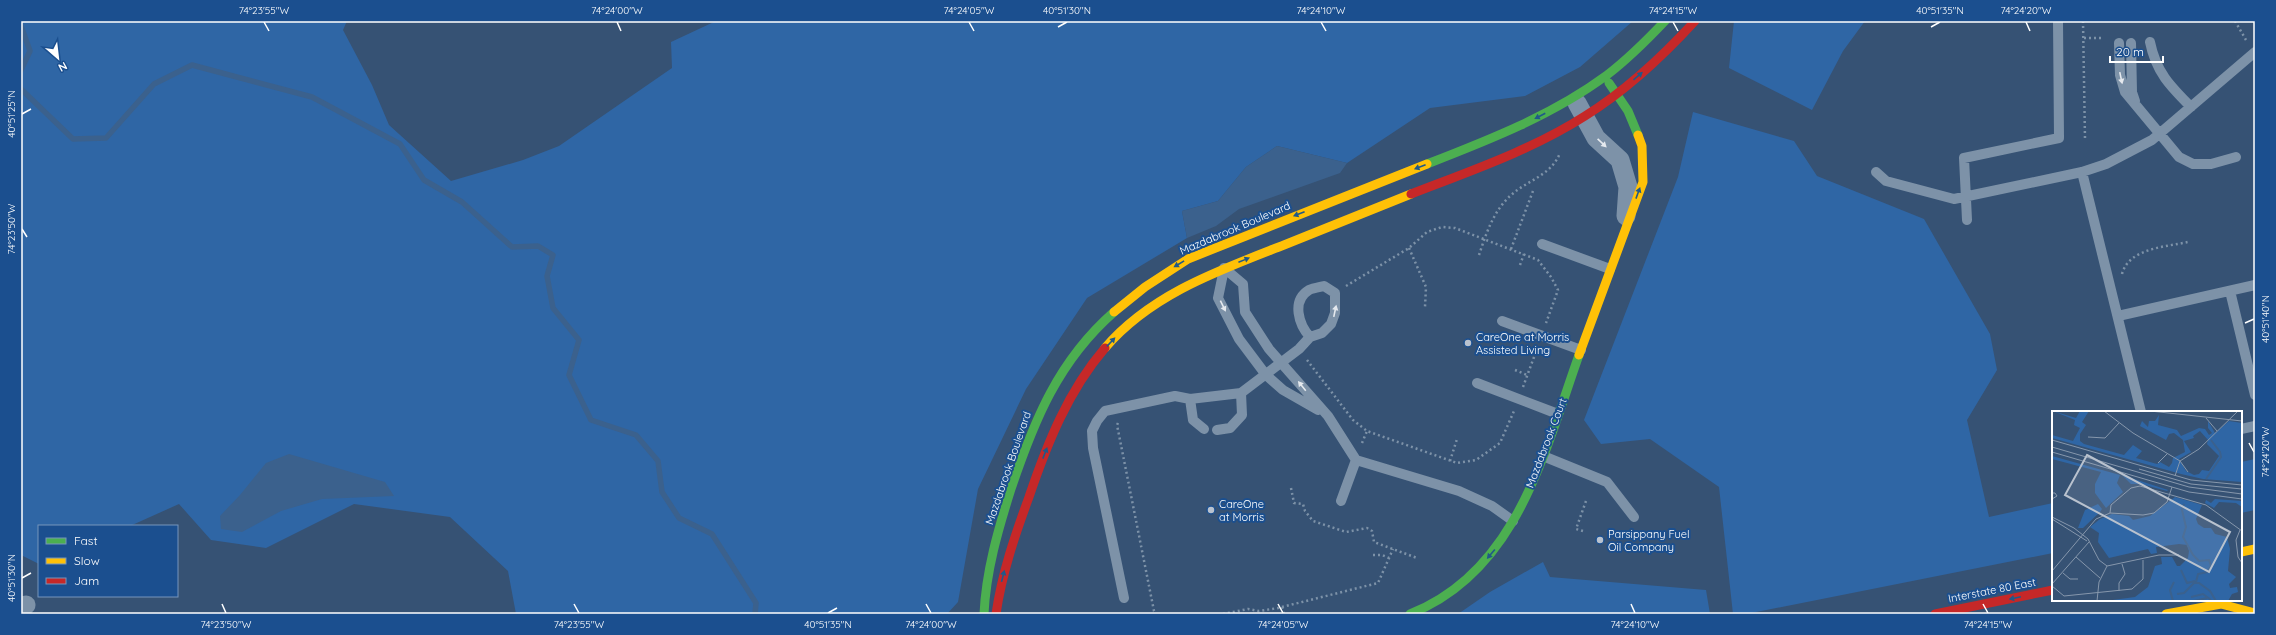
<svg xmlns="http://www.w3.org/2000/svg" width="2276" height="635" font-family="Quicksand,sans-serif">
	<rect width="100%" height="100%" fill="#365274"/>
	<path fill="#2f66a5" d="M21 21H347L343 30 372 85 389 125 451 181 523 160 559 146 672 68 671 42 716 21H1633L1580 67 1525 96 1430 108 1347 163 1277 146 1246 167 1218 201 1182 211 1187 238 1087 298 1026 389 978 489 958 602 947 614H516L508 571 450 517 354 504 266 548 211 540 179 504 130 526H39V564L21 555Z
		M1734 21H1865L1843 51 1812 110 1729 68Z
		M1693 112 1794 141 1817 176 1924 219 1990 334 1997 370 1967 420 1989 517 2053 503V553L1746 614H1733L1719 487 1650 439 1601 444 1584 420 1678 177Z
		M2255 459V510L2241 513V462Z
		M1543 562 1550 577 1706 590 1710 614H1458L1490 592Z"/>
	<path fill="#3b618d" d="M1277 146 1347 163 1340 173 1239 209 1216 226 1187 238 1182 211 1218 201 1246 167Z
		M289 454 385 482 394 496 322 499 281 511 242 532 221 529 220 516 240 495 266 463Z"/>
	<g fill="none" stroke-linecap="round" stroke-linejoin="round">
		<path stroke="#3b618d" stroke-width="5.5" d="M21 26 30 51 21 70
			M21 89 73 139 106 138 154 84 192 65 312 97 400 144 424 180 462 202 512 247 538 246 553 255 547 276 553 308 579 340 569 375 591 420 636 435 658 461 662 492 679 518 712 534 756 603 755 614"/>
		<path stroke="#7d92a8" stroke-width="2.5" stroke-dasharray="2 3" stroke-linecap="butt" d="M2083 21 2085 139
			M2235 21 2246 40
			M2084 38H2102
			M1409 248 1426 287 1425 307
			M1511 249 1533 191
			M1479 255C1486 234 1493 212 1510 196 1527 180 1551 176 1560 153
			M1520 265 1524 254
			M2122 274C2129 248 2165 247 2188 242
			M1346 286 1409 248 1427 232 1442 227 1455 228 1538 260 1551 277 1558 290 1546 323
			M1307 360 1353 420 1367 431 1457 463 1476 460 1500 443 1514 411
			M1515 370 1527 375
			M1523 387 1537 349
			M1118 423 1117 425 1154 611 1156 614
			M1362 443 1367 431
			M1450 461 1457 439
			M1291 488 1294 503 1303 504 1305 511 1313 521 1346 532 1367 528 1372 531 1374 542 1417 558
			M1583 531 1576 529 1586 501
			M1373 555H1382L1389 558
			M1282 607 1284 614
			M1223 614 1248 609 1259 611 1278 608 1378 583 1393 549"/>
		<path stroke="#7d92a8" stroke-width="10" d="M2150 42C2156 72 2170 86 2191 107
			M2119 43 2120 75 2125 92 2179 157 2193 164H2211L2236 157
			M2131 43 2132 92 2135 101
			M1876 172 1886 181 1954 199 2082 172 2106 164 2152 140 2255 52
			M2082 172 2141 412
			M1967 220 1964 158 2059 138 2058 21
			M1542 244 1610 269
			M1224 268 1243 284 1245 312 1269 349 1328 416 1356 460 1459 491 1492 506 1513 521
			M1224 269 1218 298 1239 339 1266 375 1283 390 1318 410
			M2230 291 2255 395
			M2118 316 2255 285
			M1502 321 1581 350
			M1477 383 1558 414
			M1190 399 1193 420 1204 429
			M2241 429 2255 426
			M1217 430 1230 428 1242 415 1241 393
			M1543 456 1607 482 1634 517
			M1341 501 1356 460
			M1124 598 1093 448 1092 431 1097 421 1105 411 1175 396 1190 399 1241 393 1299 349 1310 337 1322 333 1331 324 1335 313V293L1324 286C1320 287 1313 288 1309 290 1291 301 1299 325 1310 337"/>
		<path stroke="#7d92a8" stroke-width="19" d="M1577 103 1596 138 1620 160 1628 187 1626 216
			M21 606 26 605"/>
		<path stroke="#4caf50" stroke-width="9" d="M1609 83 1628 111 1638 135
			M1427 164C1489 140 1553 115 1607 75 1628 59 1647 40 1665 21
			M984 614C986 571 998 530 1011 489 1034 421 1058 361 1114 312
			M1410 614C1517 572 1544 453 1579 355"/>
		<path stroke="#ffc107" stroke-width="9" d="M1114 312 1145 287 1188 259 1427 164
			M1105 348C1151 294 1220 270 1284 245 1326 228 1369 211 1411 194
			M1579 355 1643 182 1642 146 1638 135
			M2241 552 2255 549
			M2166 614 2221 604 2255 613"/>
		<path stroke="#c62828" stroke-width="9" d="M1411 194C1470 171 1532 150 1585 116 1627 90 1662 57 1695 21
			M996 614C1002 573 1015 535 1029 497 1047 444 1068 391 1105 348
			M1935 614 2053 590"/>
	</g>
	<defs><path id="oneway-solid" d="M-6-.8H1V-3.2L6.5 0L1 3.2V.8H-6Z"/></defs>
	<g fill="#205989">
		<use href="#oneway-solid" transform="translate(1638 76) rotate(-41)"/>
		<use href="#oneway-solid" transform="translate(1540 116) rotate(152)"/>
		<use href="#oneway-solid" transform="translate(1420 167) rotate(159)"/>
		<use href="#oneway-solid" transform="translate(1638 193) rotate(-70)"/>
		<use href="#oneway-solid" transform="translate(1299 214) rotate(159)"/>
		<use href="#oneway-solid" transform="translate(1244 260) rotate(-22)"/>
		<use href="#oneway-solid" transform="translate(1179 264) rotate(149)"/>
		<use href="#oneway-solid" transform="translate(1111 342) rotate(-47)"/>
		<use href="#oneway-solid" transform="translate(1045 453) rotate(-69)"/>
		<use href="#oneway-solid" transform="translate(1491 554) rotate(130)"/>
		<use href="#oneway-solid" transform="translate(1003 576) rotate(-76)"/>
		<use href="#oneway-solid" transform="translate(2015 598) rotate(168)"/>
	</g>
	<g fill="#e5e9ee">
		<use href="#oneway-solid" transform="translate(2121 78) rotate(78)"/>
		<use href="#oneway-solid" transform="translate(1602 143) rotate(43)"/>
		<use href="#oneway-solid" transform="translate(1223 306) rotate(64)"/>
		<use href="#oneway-solid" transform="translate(1335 311) rotate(-78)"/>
		<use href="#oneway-solid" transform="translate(1302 386) rotate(-129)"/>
	</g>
	<path fill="none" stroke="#fff" stroke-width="1.5" d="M264 22 269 31M617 22 621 31M969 22 974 31M1321 22 1326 31M1673 22 1678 31M2026 22 2030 31M1058 27 1067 22M1931 27 1940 22M22 114 31 109M22 229 27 237M2245 323 2254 319M2249 443 2254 452M22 578 31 573M222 604 226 613M574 604 579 613M926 604 931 613M1278 604 1283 613M1631 604 1635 613M1983 604 1988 613M828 613 837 608"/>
	<g fill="#b9c2ce" stroke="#1b4f8f" stroke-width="1.5">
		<circle cx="1468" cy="343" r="4"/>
		<circle cx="1211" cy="510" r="4"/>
		<circle cx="1600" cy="540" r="4"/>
	</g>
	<g text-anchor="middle" stroke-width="4" stroke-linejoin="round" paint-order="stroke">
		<g font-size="11" fill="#fff" stroke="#1b4f8f">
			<text transform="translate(1235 228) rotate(-23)" y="4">Mazdabrook Boulevard</text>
			<text transform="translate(1546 443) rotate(-69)" y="4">Mazdabrook Court</text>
			<text transform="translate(1008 468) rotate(-71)" y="4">Mazdabrook Boulevard</text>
			<text transform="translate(1992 590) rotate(-11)" y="4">Interstate 80 East</text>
		</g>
		<g font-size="11" fill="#fff" stroke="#1b4f8f" text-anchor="start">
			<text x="1476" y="341">CareOne at Morris<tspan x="1476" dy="13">Assisted Living</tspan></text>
			<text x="1219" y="508">CareOne<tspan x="1219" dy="13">at Morris</tspan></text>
			<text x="1608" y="538">Parsippany Fuel<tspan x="1608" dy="13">Oil Company</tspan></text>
		</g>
	</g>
	<g transform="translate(2052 411)">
		<rect width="190" height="190" fill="#365274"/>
		<path d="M1 0 24 7 28 0H37L30 11 34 14 28 23V30L32 33 72 44 81 34 90 40 84 47 105 53 108 51 117 56 120 52 121 47 133 41 131 29 122 22 117 23 114 29 88 15 90 10 96 16 97 10H103L107 4 106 14 125 19 129 25 147 17 153 18 157 24 160 22 156 17V10L163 22 177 10 190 12V71L151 68 129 63 0 27V24L21 30 28 17 22 14 23 9ZM148 20 156 29 155 33 167 45 157 60 150 59 147 63 142 64 134 60 127 48 139 41 132 30 142 27 141 25ZM0 45 68 64 65 72 71 81 54 97 43 82V73L49 61 0 48ZM70 64 116 79 115 80 89 73H79ZM123 86 150 94 144 108 146 113 152 117H159L163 123 175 126 178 138 176 160 184 166 177 173 178 177 185 176 186 181 180 183 176 190H53L83 186 96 176 103 155 110 153 109 146H120L125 155H128L136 147 137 140 135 134 127 133 104 136 105 142 99 143 96 138 57 147 46 131 47 122 38 116 48 108 60 103 77 105 81 109 98 105ZM163 88 190 90V96L184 92 167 91 162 97 153 92 154 89 159 92ZM46 93 50 98 48 101 31 117H26L33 99Z" fill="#2f66a5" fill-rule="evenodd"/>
		<path fill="none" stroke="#3b618d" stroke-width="2" d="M154 68 169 46 168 41 159 29M132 93 130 99 134 116 131 126 141 144 147 150 157 149 159 155 155 161 146 163 144 171M129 159 135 172 143 170M125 183 132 182 142 172H147L158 180 164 190M139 186 151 183 159 189M121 190 118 179 122 171M142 190 155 187"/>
		<path fill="none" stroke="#8697ac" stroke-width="1" d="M52 0 81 22 128 50 136 61M98 0 190 10M154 7 165 20M36 26 53 27 67 12M0 29 139 69 190 74M0 36 137 76 190 83M0 41 137 81 190 88M128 50 147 38 186 0M106 52 115 43M87 58 139 73 190 78M123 65 128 50M0 82H3L5 85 0 88M58 102 59 94 79 77 88 75 154 94 190 120M0 106 22 117 36 128 47 149 55 155 107 144H127M0 108 35 130M188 119 184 129 186 146 190 152M24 146 48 167M0 160 44 108 58 102 91 104 102 102 115 91 120 76M11 162 18 168H26M0 173 37 131M0 175 12 185 80 178 91 168V149M67 180V172L73 163 70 153M45 190 47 171 55 155"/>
		<path fill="#b9c2ce" fill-opacity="0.15" stroke="#b9c2ce" stroke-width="2" d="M35 44 178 121 157 161 13 84Z"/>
		<rect width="190" height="190" fill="none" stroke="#fff" stroke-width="2"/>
	</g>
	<rect width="2276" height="635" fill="none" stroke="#1b4f8f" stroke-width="44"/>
	<rect x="38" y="525" width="140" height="72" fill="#1b4f8f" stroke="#7695bc"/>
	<rect x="46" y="538" width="20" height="6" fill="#4caf50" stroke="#7695bc"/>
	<text x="74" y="545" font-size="12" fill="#ffffff">Fast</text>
	<rect x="46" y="558" width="20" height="6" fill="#ffc107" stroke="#7695bc"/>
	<text x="74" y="565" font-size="12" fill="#ffffff">Slow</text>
	<rect x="46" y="578" width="20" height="6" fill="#c62828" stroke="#7695bc"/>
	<text x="74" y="585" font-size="12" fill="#ffffff">Jam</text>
	<g transform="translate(58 58) rotate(152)" stroke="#1b4f8f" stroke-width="3" paint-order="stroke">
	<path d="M0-3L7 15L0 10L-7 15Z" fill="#ffffff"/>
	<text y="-6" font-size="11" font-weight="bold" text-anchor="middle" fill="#ffffff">N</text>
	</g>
	<path d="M2110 56v6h53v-6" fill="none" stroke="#ffffff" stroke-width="2"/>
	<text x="2116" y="56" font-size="12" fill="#ffffff" stroke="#1b4f8f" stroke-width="3" paint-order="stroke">20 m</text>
	<rect x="22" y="22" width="2232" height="591" fill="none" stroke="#fff" stroke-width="1.5"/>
	<g font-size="10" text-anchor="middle" fill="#fff">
		<text x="264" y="14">74°23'55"W</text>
		<text x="617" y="14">74°24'00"W</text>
		<text x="969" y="14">74°24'05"W</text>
		<text x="1067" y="14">40°51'30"N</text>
		<text x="1321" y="14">74°24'10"W</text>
		<text x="1673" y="14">74°24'15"W</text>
		<text x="1940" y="14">40°51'35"N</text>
		<text x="2026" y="14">74°24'20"W</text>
		<text transform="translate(11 114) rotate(-90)" y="4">40°51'25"N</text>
		<text transform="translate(11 229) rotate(-90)" y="4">74°23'50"W</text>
		<text transform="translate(2265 319) rotate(-90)" y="4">40°51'40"N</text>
		<text transform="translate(2265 452) rotate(-90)" y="4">74°24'20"W</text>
		<text transform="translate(11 578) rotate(-90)" y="4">40°51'30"N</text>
		<text x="226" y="628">74°23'50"W</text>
		<text x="579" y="628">74°23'55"W</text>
		<text x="828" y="628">40°51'35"N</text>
		<text x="931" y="628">74°24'00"W</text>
		<text x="1283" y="628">74°24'05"W</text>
		<text x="1635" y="628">74°24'10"W</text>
		<text x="1988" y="628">74°24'15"W</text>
	</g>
</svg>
